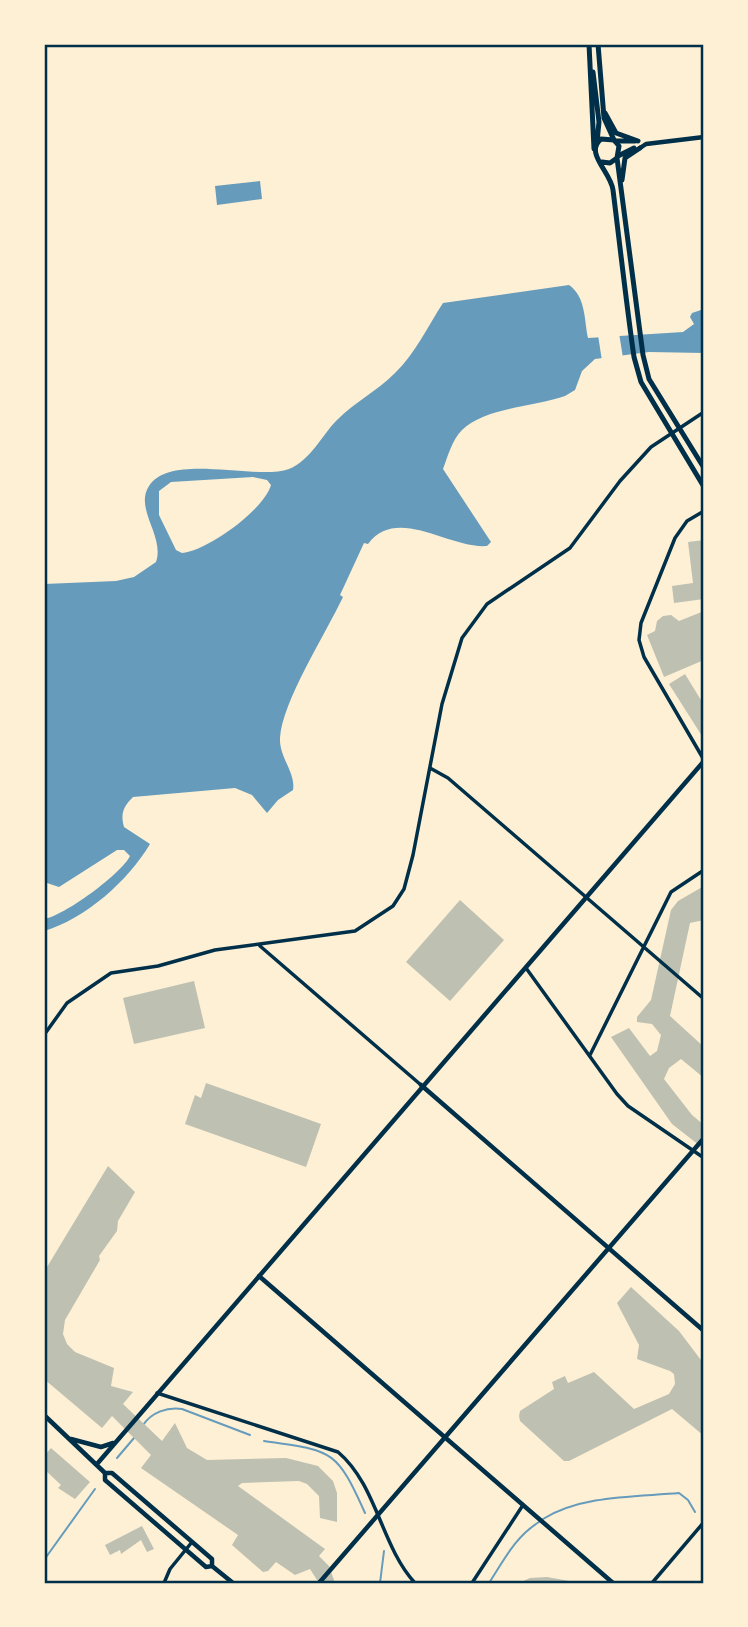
<svg xmlns="http://www.w3.org/2000/svg" width="748" height="1627" font-family="'Archivo Narrow',sans-serif">
	<rect width="100%" height="100%" fill="#fdf0d5"/>
	<path fill="#669bbc" fill-rule="evenodd" d="M260 181 262 199 217 205 215 186Z
		M569 285C586 297 584 319 588 338L683 332 694 324 690 317 692 313 704 309V353L649 352 595 359 582 371 575 390 565 396C534 407 486 407 462 430 452 440 448 456 443 469L491 542 487 546C449 549 397 505 368 544L364 543 340 595 343 597C326 633 282 702 280 738 279 757 296 773 293 790L278 800 267 813 252 795 235 788 133 797C124 806 120 813 124 827L150 844C128 881 85 919 44 931V919C64 916 121 874 130 856L124 850H117L59 887 44 882V584L116 581 134 577 156 562C165 536 134 509 149 486 171 452 256 481 289 469 311 460 321 436 337 420 355 402 377 391 395 373 415 354 428 326 443 303ZM253 477 267 480 271 485C264 510 207 551 182 553L176 550 159 515V491L171 482Z"/>
	<path fill="#fdf0d5" d="M619 333 623 358 602 361 598 335Z"/>
	<g fill="none" stroke-linecap="round" stroke-linejoin="round">
		<path stroke="#669bbc" stroke-width="2" d="M143 1425C152 1412 167 1407 182 1409L250 1435
			M264 1441C332 1451 336 1448 365 1513
			M117 1458 134 1438
			M543 1519C582 1495 635 1497 679 1493L688 1500 695 1512
			M44 1560 95 1489
			M380 1583 384 1551
			M489 1583C504 1560 515 1537 539 1522"/>
	</g>
	<path fill="#bec0b2" d="M704 540V599L674 603 672 586 693 583 688 542Z
		M704 611V660L664 677 647 635 655 631 657 621 663 616 671 615 679 621Z
		M685 674 704 705 702 736 669 684Z
		M704 886V920L690 923 670 1016 704 1047V1078L681 1059 669 1068 664 1079 692 1115 704 1125V1149L672 1124 611 1037 629 1028 650 1056 657 1051 661 1035 652 1024 637 1022V1017L651 1000 671 910 678 901Z
		M460 900 504 940 450 1001 406 962Z
		M194 981 205 1028 134 1044 123 998Z
		M206 1083 321 1124 306 1167 185 1124 195 1095 201 1098Z
		M108 1166 135 1192 118 1221 117 1231 99 1256 100 1260 65 1320 63 1334 67 1344 75 1352 114 1368 111 1386 133 1392 123 1404 162 1441 175 1423 187 1448 207 1460 286 1458 318 1466 333 1481 337 1493V1522L320 1518 319 1496 307 1484 299 1481 242 1483 238 1486 325 1549 319 1556 329 1566 335 1583H319L310 1569 295 1575 276 1562 268 1571 263 1572 232 1545 238 1535 141 1468 151 1455 112 1416 102 1428 44 1379V1272Z
		M631 1287 679 1331 704 1364V1436L672 1409 569 1461H564L520 1421 519 1416 520 1411 554 1389 552 1382 565 1376 568 1383 594 1372 634 1409 669 1394 675 1384 674 1374 670 1371 637 1359 639 1345 617 1303Z
		M51 1448 90 1482 75 1499 58 1488 61 1485 44 1469V1456Z
		M142 1526 154 1549 147 1552 141 1540 121 1554 120 1550 110 1555 105 1545Z
		M547 1577 575 1582V1583H519L530 1578Z"/>
	<g fill="none" stroke-linecap="round" stroke-linejoin="round">
		<path stroke="#003049" stroke-width="3.5" d="M704 511 687 521 675 538 641 623 639 640 644 657 704 760
			M430 768 448 778 704 999
			M260 946 421 1085
			M526 968 617 1094 628 1106 704 1158
			M44 1035 67 1003 111 973 158 966 215 950 355 931 393 906 404 889 413 855 442 704 462 638 487 604 570 548 620 481 651 447 704 412
			M590 1055 671 892 704 870
			M157 1393 338 1452C377 1485 381 1546 415 1583
			M164 1583 170 1569 192 1542
			M472 1583 523 1505
			M652 1583 704 1522"/>
		<path stroke="#003049" stroke-width="4.5" d="M640 148 646 144 704 137
			M421 1085 704 1331
			M259 1276 613 1583
			M44 1415 105 1473H112L212 1559V1566
			M71 1439 101 1447 113 1443
			M97 1464 704 761
			M105 1473V1480L206 1567 212 1566 233 1583
			M319 1583 704 1138"/>
		<path stroke="#003049" stroke-width="5" d="M605 113 616 133 638 141
			M615 141H635
			M618 156 634 148
			M622 180 625 158 640 148"/>
		<path stroke="#003049" stroke-width="5" d="M589 44 594 149
			M598 44 604 118 614 140
			M593 72 599 122 597 142
			M617 158 643 355 649 379 704 468
			M602 162 610 163 617 158 619 146 614 140 601 139C584 153 611 172 613 190 620 246 626 301 634 357L641 382 704 487"/>
	</g>
	<rect width="748" height="1627" fill="none" stroke="#fdf0d5" stroke-width="91"/>
	<rect x="46" y="46" width="656" height="1536" fill="none" stroke="#003049" stroke-width="2.5"/>
</svg>
